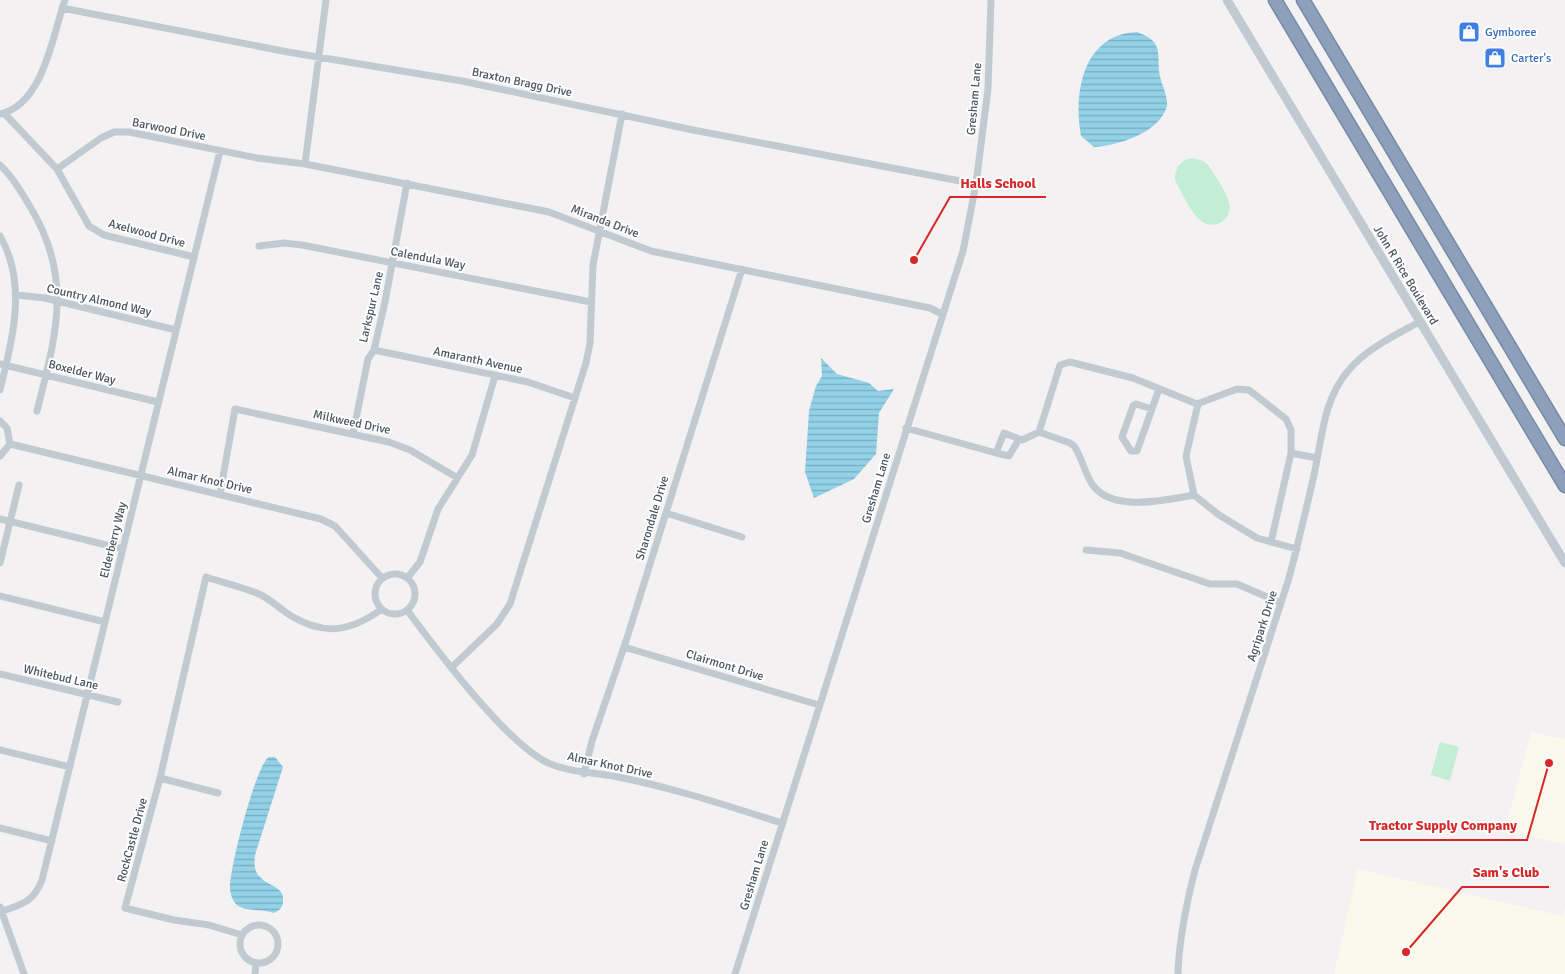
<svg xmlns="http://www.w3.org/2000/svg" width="1565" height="974" font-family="Signika,sans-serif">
	<defs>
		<pattern id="water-rules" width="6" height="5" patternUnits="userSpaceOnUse" patternTransform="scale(1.25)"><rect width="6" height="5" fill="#93d1e7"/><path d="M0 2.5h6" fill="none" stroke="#7aacbe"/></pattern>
	</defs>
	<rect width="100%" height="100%" fill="#f3f1f1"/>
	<path fill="#fbf8ec" d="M1531 732 1565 739V845L1505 830Z
		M1358 869 1563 916 1565 908V974H1334Z"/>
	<path fill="#c3edd5" d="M1192 158 1203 161 1208 165C1215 176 1225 189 1229 202 1234 220 1213 232 1200 220 1190 211 1181 192 1175 180 1175 168 1180 160 1192 158Z
		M1440 742 1459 747 1450 781 1431 775Z"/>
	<path fill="url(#water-rules)" d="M1137 32C1161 41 1158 49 1159 71 1160 82 1168 95 1167 105 1162 132 1117 146 1094 147L1081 136C1073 93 1083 34 1137 32Z
		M821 358 837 374 869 383 878 391 894 389 879 413 876 454 854 479 814 498 805 472 809 411 816 386 822 376Z
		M269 757H275L283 767 255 855C254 863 254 871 260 877 268 886 285 887 283 901 283 907 280 910 274 913 262 908 243 913 235 903 232 899 230 893 230 888 229 870 256 764 269 757Z"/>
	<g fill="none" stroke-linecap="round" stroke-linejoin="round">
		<g stroke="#778ba7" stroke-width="15">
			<path id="motorway" d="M1275 0 1565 486
				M1303 0 1565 439"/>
		</g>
		<path stroke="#c2cad1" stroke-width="7" d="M62 8 288 52 462 81 693 130 976 184
			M4 113 57 169 89 226 104 235 194 257
			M0 114C44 104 52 36 65 0
			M305 164 326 0
			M0 165C12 176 21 191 29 205 74 277 56 335 37 411
			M57 169 101 138 114 132H129L257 158 305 164 549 212 651 251 930 308 942 314
			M0 236C28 284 12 340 0 390
			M259 246 284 243 302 245 591 302
			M16 295 45 298 176 330
			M374 350 528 382 575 398
			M0 364 158 402
			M1152 409 1136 404 1133 406 1122 437 1131 451H1137L1159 389
			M0 421 7 428 10 444 0 456
			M906 428 996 453 1004 433 1022 440 1039 432 1060 365 1070 362 1133 378 1197 404 1237 389 1249 390 1286 419 1291 430V453L1317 458
			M1039 432 1070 443 1074 446C1082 457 1084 472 1092 484 1111 513 1166 500 1194 495L1219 515 1257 538 1297 549
			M353 434 368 359 374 350 385 302 407 183
			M10 444 321 519 335 526 382 578
			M996 453 1009 456 1019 439
			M220 494 235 409 389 442 410 450 456 477
			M1194 495 1186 456 1198 404
			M666 513 742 537
			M0 519 123 549
			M1271 542 1291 453
			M1086 550 1120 553 1210 584H1237L1281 603
			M0 563 19 485
			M375 594a20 20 0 1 1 40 0a20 20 0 1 1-40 0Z
			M408 577 420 562 438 509 472 455 495 376
			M0 596 105 622
			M407 610C436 649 506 743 548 763 571 773 594 772 618 777 674 788 728 806 782 823
			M624 647 819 705
			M452 667 497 624 510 604 586 363 590 343 593 265 622 114
			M0 674 118 702
			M0 750 70 767
			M584 774 592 741 627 638 742 269
			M160 778 218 793
			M0 828 52 841
			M0 907 24 974
			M0 912C22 904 33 903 42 880L220 151
			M240 944a19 19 0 1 1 38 0a19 19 0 1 1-38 0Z
			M242 935 209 925 174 920 125 908 160 778 206 577C224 583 244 587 261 595 273 601 282 611 293 617 326 636 351 631 382 609
			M255 974 256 963
			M735 974 963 251 976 184 988 89 991 0
			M1178 974C1179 938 1186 905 1195 870L1289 578C1298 544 1306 510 1314 475 1322 439 1323 400 1348 371 1366 349 1394 336 1419 322"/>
		<path stroke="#c2cad1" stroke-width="9" d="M1227 0 1565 563"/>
		<use href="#motorway" stroke="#8ca0bb" stroke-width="12"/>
	</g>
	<defs>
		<g id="shop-square" transform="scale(1.125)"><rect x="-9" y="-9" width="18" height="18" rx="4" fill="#3f7fe0" stroke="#fff"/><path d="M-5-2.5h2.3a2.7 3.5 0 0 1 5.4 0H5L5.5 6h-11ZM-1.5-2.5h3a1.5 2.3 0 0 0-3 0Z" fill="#fff"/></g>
	</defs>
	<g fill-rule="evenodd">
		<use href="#shop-square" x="1469" y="32"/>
		<use href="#shop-square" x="1495" y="58"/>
	</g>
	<g text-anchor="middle" stroke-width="4" stroke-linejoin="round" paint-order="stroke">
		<g font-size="12" fill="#366cbe" stroke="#fff" text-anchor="start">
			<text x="1485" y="36">Gymboree</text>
			<text x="1511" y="62">Carter's</text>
		</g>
		<g font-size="12" fill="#49535d" stroke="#fff">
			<text transform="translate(522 82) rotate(12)" y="4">Braxton Bragg Drive</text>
			<text transform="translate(974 99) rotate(-85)" y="4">Gresham Lane</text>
			<text transform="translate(169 129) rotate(11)" y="4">Barwood Drive</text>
			<text transform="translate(605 221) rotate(21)" y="4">Miranda Drive</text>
			<text transform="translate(147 233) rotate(15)" y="4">Axelwood Drive</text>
			<text transform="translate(428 258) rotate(11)" y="4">Calendula Way</text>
			<text transform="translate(1406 275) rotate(59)" y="4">John R Rice Boulevard</text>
			<text transform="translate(99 300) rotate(13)" y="4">Country Almond Way</text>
			<text transform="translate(371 307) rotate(-77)" y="4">Larkspur Lane</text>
			<text transform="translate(478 360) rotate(12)" y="4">Amaranth Avenue</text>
			<text transform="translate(82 372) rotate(14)" y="4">Boxelder Way</text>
			<text transform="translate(352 422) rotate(12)" y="4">Milkweed Drive</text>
			<text transform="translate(210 480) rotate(13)" y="4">Almar Knot Drive</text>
			<text transform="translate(876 488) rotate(-73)" y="4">Gresham Lane</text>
			<text transform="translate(652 518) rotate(-73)" y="4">Sharondale Drive</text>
			<text transform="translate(113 540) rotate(-76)" y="4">Elderberry Way</text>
			<text transform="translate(1262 626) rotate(-72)" y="4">Agripark Drive</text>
			<text transform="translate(725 665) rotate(17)" y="4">Clairmont Drive</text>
			<text transform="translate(61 677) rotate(13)" y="4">Whitebud Lane</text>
			<text transform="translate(610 765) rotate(12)" y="4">Almar Knot Drive</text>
			<text transform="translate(132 840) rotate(-75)" y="4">RockCastle Drive</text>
			<text transform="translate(754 875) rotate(-73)" y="4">Gresham Lane</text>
		</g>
	</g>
	<path fill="none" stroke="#d62828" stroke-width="2" d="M914 260L950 197H1046M1549 763L1527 840H1360M1406 952L1462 887H1549"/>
	<g fill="#d62828" stroke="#fff" stroke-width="2">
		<circle cx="914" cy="260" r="5"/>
		<circle cx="1549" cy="763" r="5"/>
		<circle cx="1406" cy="952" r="5"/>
	</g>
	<g font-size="14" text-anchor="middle" font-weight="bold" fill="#d62828" stroke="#fff" stroke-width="4" stroke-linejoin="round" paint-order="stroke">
		<text x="998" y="188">Halls School</text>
		<text x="1443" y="830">Tractor Supply Company</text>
		<text x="1506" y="877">Sam's Club</text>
	</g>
</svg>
